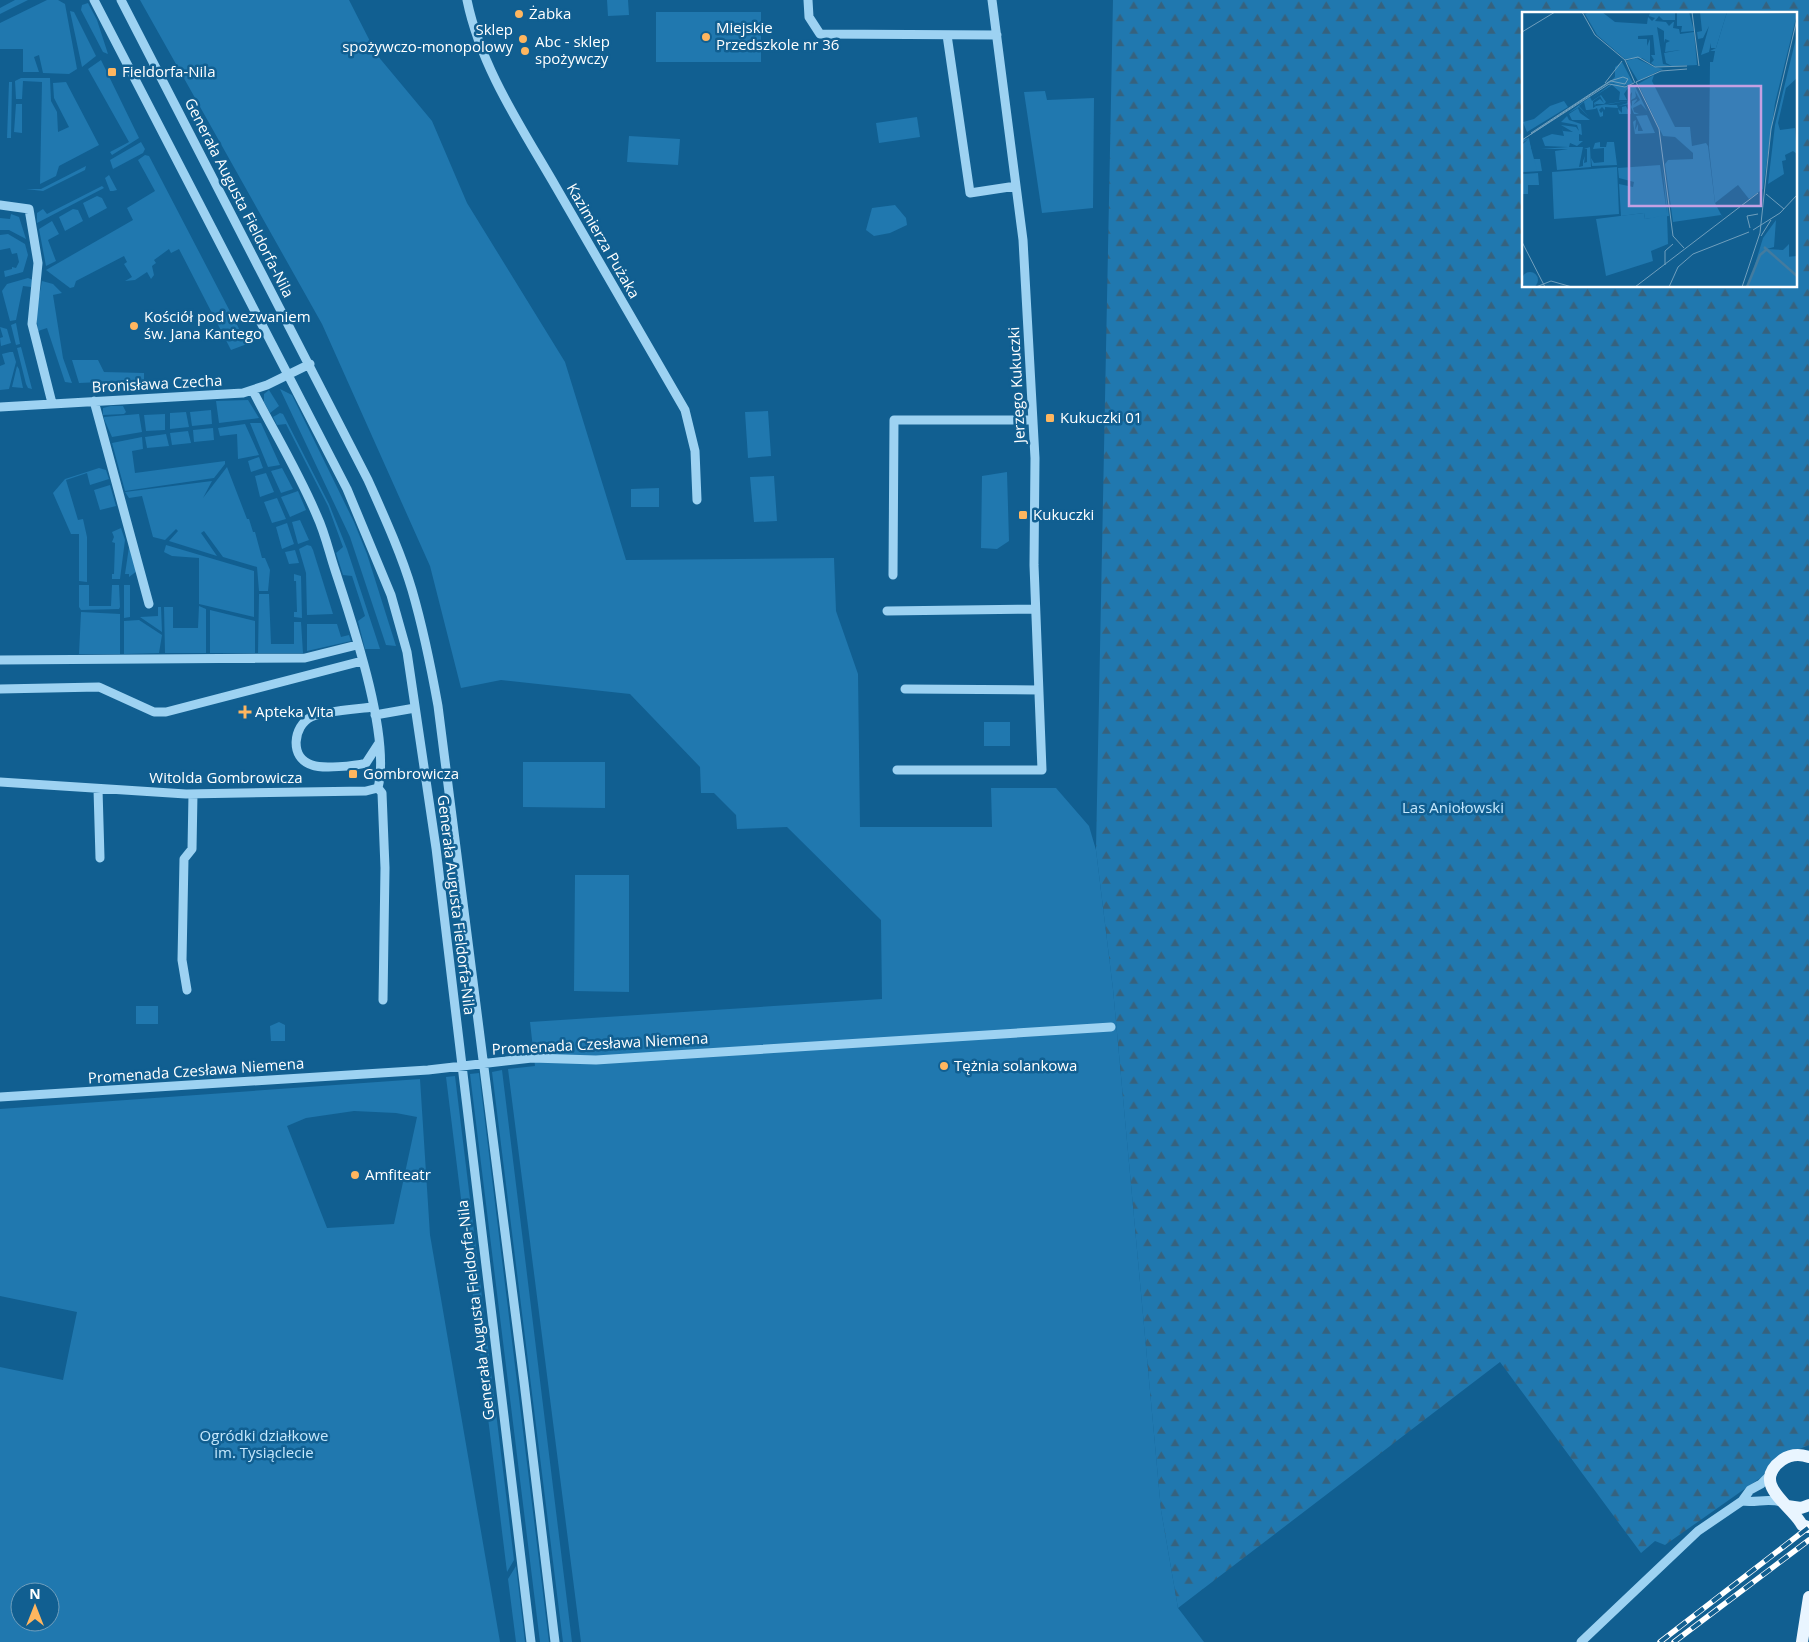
<svg xmlns="http://www.w3.org/2000/svg" width="1809" height="1642" font-family="'Open Sans',sans-serif">
	<defs>
		<pattern id="forest-firs" width="22" height="20" patternUnits="userSpaceOnUse" patternTransform="scale(1.25)"><rect width="22" height="20" fill="#2078af"/><path d="M5 1l3.5 6h-7zM16 11l3.5 6h-7z" fill="#36627e"/></pattern>
	</defs>
	<rect width="100%" height="100%" fill="#115f91"/>
	<path fill="#2078af" fill-rule="evenodd" d="M15 0H28L0 14V8Z
		M47 0H58L65 4 77 69 69 74 43 73 39 55 34 57 39 72H23V49H0V23Z
		M140 0H349L377 55 432 121 467 203 565 362 626 560 834 558 836 611 858 674 860 827H992L991 788H1056L1089 826 1096 850 1113 989 1161 1510 1178 1608 1204 1642H581L508 1069 535 1066 530 1022 882 999 881 920 787 827 737 829 736 815 714 793H701L700 767 630 694 501 680 461 688 430 566 322 324Z
		M607 0H628L629 15 608 16Z
		M88 3 97 20 108 54 103 52 81 10 82 5Z
		M70 11 74 12 96 56 82 67Z
		M656 12H761V62H656Z
		M101 60 139 138 112 155 110 152 129 142 88 69Z
		M21 78H50L51 101 57 112 58 132 69 127 54 98 53 83 66 82 99 145 59 166 56 176 40 184 42 82 23 81 22 99H16L15 81Z
		M9 82H12L11 138H7Z
		M1045 91 1047 100 1094 98 1093 208 1042 213 1024 92Z
		M16 104H22V133L14 132Z
		M917 117 920 137 879 143 876 123Z
		M629 136 680 139 678 165 627 162Z
		M141 142 145 149 143 153 113 169 110 160Z
		M145 155 149 156 247 344 231 350 179 249 171 253 169 249 154 260 156 263 152 266 154 275 151 279 147 272 135 280 125 281 132 277 124 264 127 262 124 256 76 281 74 287 70 288 46 270 133 220 127 208 155 191 138 160Z
		M86 166 85 170 43 191 26 189H41Z
		M109 175 117 190 113 191H110L105 178Z
		M102 186 104 188 37 223V213L43 209 47 214Z
		M97 196 102 198 107 208 89 218 83 203Z
		M895 205 906 218 907 225 890 233 874 236 866 230 872 208Z
		M73 209 78 210 83 221 65 231 59 217Z
		M11 214 19 217 26 239 9 230H0V218L10 219Z
		M52 221 59 234 48 240 56 261 46 266 39 229Z
		M8 234 25 244 28 255 23 272 5 277 4 271 12 269V267L16 268 19 262 17 253 12 254 10 248 0 250V235Z
		M28 278 33 280 31 287 23 286 16 320 10 321 2 291 7 284Z
		M42 281 53 284 62 293 53 295 63 358 72 383 65 382 47 328 38 331 36 313Z
		M16 323 20 344 16 345 11 325Z
		M0 327 7 329 11 343 1 346 0 338 3 337Z
		M21 347 32 389 28 388 26 384 17 348Z
		M10 352H13L16 362 9 389 0 390V366L5 364 2 354Z
		M72 360H98L104 372 144 373V380L79 383Z
		M17 366 19 369 23 388 12 387Z
		M280 389 292 395 354 522 367 554 396 646 386 645 350 537Z
		M269 390 279 406 270 413 264 402V394Z
		M248 400 259 418 219 423 216 401Z
		M111 406H123L126 412 124 414 103 415V408Z
		M211 410 212 424 192 426 190 412Z
		M768 411 771 456 748 458 745 412Z
		M186 412 189 427 170 429V413Z
		M280 413 283 414 329 504 347 549 380 649H365L358 621 365 616 352 576 343 575 336 553 343 547 328 506 286 424 277 425 273 417Z
		M139 414 142 432 112 437 104 419V417Z
		M165 414V430L146 431 144 415Z
		M250 423H261L280 465 268 467Z
		M245 424 259 455 238 459 237 434 220 436 218 428Z
		M213 428 214 440 194 442 193 430Z
		M188 431 191 443 172 445 170 433Z
		M166 434 169 446 147 448 145 437Z
		M142 437 143 449 132 451 135 473 225 461V464L214 478 125 491 112 443Z
		M259 457 263 468 251 472 248 461Z
		M227 467 247 519H249L253 532H255L262 558H265L270 570 268 591H259L257 567 223 557 204 531 201 533 217 556 169 541 178 531 176 529 165 540 153 537 142 496 129 498 125 492 212 481 203 498Z
		M99 468 106 470 109 479 90 485 87 473 66 480 78 520 83 519 87 537V582L79 581V534H71L53 493 65 479Z
		M282 468 293 489 281 493 271 471Z
		M1007 472 1009 541 997 549 981 548 982 476Z
		M266 473 274 492 260 497 255 476Z
		M774 476 777 521 754 522 750 477Z
		M110 485 116 506 100 510 94 490Z
		M659 488V507H631V489Z
		M298 491 306 510 290 517 281 497Z
		M277 498 286 519 272 523 264 502Z
		M300 520 309 540 298 544 292 522Z
		M287 523 294 544 282 549 276 527Z
		M121 528 125 540 120 579H112V574H114L115 543 112 542 114 537 112 532Z
		M166 545 254 571V617L199 604V558L172 556 164 552Z
		M307 545 311 546 313 550 333 614 307 615 306 573 299 549Z
		M132 546 137 571 129 577V574H125L129 547Z
		M295 550 299 563 289 564 285 552Z
		M294 574 301 576 302 618 294 617V612H297L296 581H294Z
		M79 585H89V606H111L112 585H119L120 607 119 609 81 610 79 607Z
		M124 585H130V617L124 618Z
		M259 594H269L271 644H294V622H301L303 653H258Z
		M199 606 206 609V653H165L164 607H173V628H198Z
		M158 607H161L162 632 140 617 158 616Z
		M210 610 255 621V653H210Z
		M81 612 120 614V654H79Z
		M139 620 162 635 159 653 124 654V621Z
		M307 624H337L341 637 349 635 351 641 307 651Z
		M984 722H1010V746H984Z
		M523 762H605V808L523 807Z
		M575 875H629V992L574 991Z
		M136 1006H158V1024H136Z
		M279 1022 285 1025V1041H271L270 1026Z
		M502 1070 572 1642H563L492 1072Z
		M479 1073 549 1642H540L470 1074Z
		M455 1076 514 1560 507 1572 446 1077Z
		M420 1079 430 1235 500 1642H0V1367L63 1380 77 1312 0 1296V1109ZM354 1111 396 1113 417 1117 394 1224 327 1228 287 1126 306 1118ZM20 1592H50V1622H20Z
		M516 1566 525 1642H516L508 1579Z"/>
	<path fill="url(#forest-firs)" fill-rule="evenodd" d="M1113 0H1809V1445C1788 1455 1776 1452 1763 1476L1665 1545 1655 1541 1641 1553 1500 1362 1178 1608 1161 1510 1113 989 1096 850ZM1523 14H1795V286H1523Z"/>
	<g fill="none" stroke-linecap="round" stroke-linejoin="round">
		<path stroke="#9dd2f2" stroke-width="9" d="M94 0 347 489 391 595 407 652 436 848 531 1642
			M121 0 368 480C384 516 401 553 412 590 423 628 431 667 438 706L524 1382 555 1642
			M467 0C481 68 522 128 556 187 599 262 642 336 685 410L695 451 697 500
			M808 0 809 17 820 34 997 35
			M947 35 970 193 1016 186
			M0 205 29 209 38 263 32 324 52 403
			M253 391C274 432 299 473 317 516 325 533 329 552 335 570 352 622 391 736 378 788
			M94 401 149 604
			M0 407 243 393 267 385 310 364
			M893 575 894 420H1033
			M887 611 1035 609
			M0 660 305 658 357 645
			M0 689 99 687 154 712H166L362 661
			M905 689 1039 690
			M373 707C358 709 323 711 311 717 293 726 289 758 312 765 322 769 355 766 366 763L379 743
			M375 715 415 708
			M897 770H1042L1034 565 1035 458 1023 240 992 0
			M0 782 186 794 366 791 378 788
			M378 788 382 793 385 868 383 1000
			M98 789 100 858
			M187 990 182 960 184 859 192 849 193 794
			M0 1097 428 1070 532 1058 596 1060 1111 1027
			M1742 1501C1756 1503 1768 1498 1781 1502
			M1581 1642 1698 1531 1742 1501 1750 1490 1761 1484 1773 1472"/>
		<path stroke="#e9f5ff" stroke-width="12" d="M1787 1506 1801 1508 1809 1505
			M1808 1527 1802 1525C1793 1506 1749 1484 1782 1460 1791 1454 1800 1454 1809 1457
			M1802 1642 1809 1597"/>
		<g stroke="#fff" stroke-width="5.5">
			<path id="rail" d="M1660 1642 1809 1527
				M1674 1642 1809 1540"/>
		</g>
		<use href="#rail" stroke="#115f91" stroke-width="4" stroke-dasharray="11" stroke-linecap="butt"/>
	</g>
	<g fill="#ffb65f" stroke="#115f91" stroke-width="2">
		<circle cx="519" cy="14" r="5"/>
		<circle cx="706" cy="37" r="5"/>
		<circle cx="523" cy="39" r="5"/>
		<circle cx="525" cy="51" r="5"/>
		<rect x="107" y="67" width="10" height="10" rx="2.5"/>
		<circle cx="134" cy="326" r="5"/>
		<rect x="1045" y="413" width="10" height="10" rx="2.5"/>
		<rect x="1018" y="510" width="10" height="10" rx="2.5"/>
		<path d="M242.5 704.5h5v5h5v5h-5v5h-5v-5h-5v-5h5z"/>
		<rect x="348" y="769" width="10" height="10" rx="2.5"/>
		<circle cx="944" cy="1066" r="5"/>
		<circle cx="355" cy="1175" r="5"/>
	</g>
	<g text-anchor="middle" stroke-width="5" stroke-linejoin="round" paint-order="stroke">
		<g font-size="15" fill="#fff" stroke="#115f91" text-anchor="start">
			<text x="529" y="19">Żabka</text>
			<text x="716" y="33">Miejskie<tspan x="716" dy="17">Przedszkole nr 36</tspan></text>
			<text x="513" y="35" text-anchor="end">Sklep<tspan x="513" dy="17">spożywczo-monopolowy</tspan></text>
			<text x="535" y="47">Abc - sklep<tspan x="535" dy="17">spożywczy</tspan></text>
			<text x="122" y="77">Fieldorfa-Nila</text>
			<text x="144" y="322">Kościół pod wezwaniem<tspan x="144" dy="17">św. Jana Kantego</tspan></text>
			<text x="1060" y="423">Kukuczki 01</text>
			<text x="1033" y="520">Kukuczki</text>
			<text x="255" y="717">Apteka Vita</text>
			<text x="363" y="779">Gombrowicza</text>
			<text x="954" y="1071">Tężnia solankowa</text>
			<text x="365" y="1180">Amfiteatr</text>
		</g>
		<g font-size="15" fill="#fff" stroke="#115f91">
			<text transform="translate(239 198) rotate(63)" y="5">Generała Augusta Fieldorfa-Nila</text>
			<text transform="translate(603 241) rotate(60)" y="5">Kazimierza Pużaka</text>
			<text transform="translate(157 384) rotate(-3)" y="5">Bronisława Czecha</text>
			<text transform="translate(1017 385) rotate(-93)" y="5">Jerzego Kukuczki</text>
			<text x="226" y="783">Witolda Gombrowicza</text>
			<text transform="translate(456 905) rotate(83)" y="5">Generała Augusta Fieldorfa-Nila</text>
			<text transform="translate(600 1044) rotate(-3)" y="5">Promenada Czesława Niemena</text>
			<text transform="translate(196 1071) rotate(-4)" y="5">Promenada Czesława Niemena</text>
			<text transform="translate(476 1310) rotate(-97)" y="5">Generała Augusta Fieldorfa-Nila</text>
		</g>
		<g font-size="15" fill="#c5e8fd" stroke="#115f91">
			<text x="1453" y="813">Las Aniołowski</text>
			<text x="264" y="1441">Ogródki działkowe<tspan x="264" dy="17">im. Tysiąclecie</tspan></text>
		</g>
	</g>
	<g transform="translate(1522 12)">
		<rect width="275" height="275" fill="#115f91"/>
		<path d="M69 0H80L93 10 125 12 126 5 130 9 133 6 127 4 128 1 153 0V8H141L137 4 133 9 144 10 147 14 151 10H145H152L151 16 157 17 158 22 172 20 175 53 134 55 129 51 132 48 129 43H133L131 23 116 24V27H125V34L128 27V51L120 46 103 47 75 23 63 2ZM135 15 142 19V31L143 27 148 29 144 31 143 40 158 38 142 41 144 51 150 54 141 52ZM155 0H167L172 19 159 20 160 14H155ZM178 0H205L194 36H189V31L187 40 179 43 187 14 181 26 176 27 175 20 180 19ZM114 46 132 55 141 57 116 69 104 49ZM100 50 111 71 102 74 87 71 93 65V55ZM132 63 130 69 153 115H168L170 134 184 131 186 134 193 191 202 208 199 203 151 210 143 152 146 148 171 147V141L153 125 141 124 116 72ZM91 71 101 75 113 74 125 99 119 92 111 96 112 100 117 102H112L109 95V102H97L96 97 100 101V95L104 94 107 100 108 92 96 94 106 91 104 89 83 93H95L96 96 83 95V98L80 95 77 98 79 101 81 99V104L78 105 75 96 73 97 66 98H64L62 90 57 94 67 105 57 95 45 102 68 85 70 89 79 83 84 90 82 92H74V91L73 94 72 91 78 87 82 91 78 84 71 89V96L74 94 103 89 108 90 110 95V89L115 87V88L111 93 118 88 113 79 114 84 113 86 109 88 110 80 107 84 106 76 102 82 105 88H97L98 80 90 73 70 86ZM42 89 46 95 5 120 0 108 1 110 12 107 28 94ZM56 96 58 101 68 108H50L47 102ZM125 103 133 121 113 122 111 110 112 109 114 108 113 118 116 112V119H121L114 104ZM45 104 47 108 59 112 60 123 57 122V129H61L55 134 48 131 47 135H61L57 155 61 154V149L63 144 62 151 65 150V137H62L68 135 69 155 35 158 33 139 46 137H19L46 135 23 134 20 126 30 122 42 124 40 116 41 119 51 120 39 113 54 115 57 119 55 113 39 110ZM7 126 11 147H18L20 159 0 160V133L6 127 0 131V128ZM78 130V135H84L85 130H92L95 153 70 154 69 146 72 151 82 150V136L71 137 73 131ZM140 152 147 204 123 207 122 201 99 204 97 172 111 175 112 170 97 166 96 156 138 153 145 201ZM95 155 97 202 32 207 30 160ZM16 161 17 173H6V182H0V162ZM254 208 252 235 245 237 253 246 275 244V275H226L241 226ZM0 268a8 8 0 1 1 16 0a8 8 0 1 1-16 0Z" fill="#2078af" fill-rule="evenodd"/>
		<path d="M205 0 275 2 253 91 241 177 227 187 216 173 193 191 187 136 188 50H191L193 39H188L194 36ZM275 22V66L264 76 256 111 258 118 273 116 275 142 271 139 263 143 264 148 260 149 262 162 246 172 253 113ZM7 129 15 158 0 159 4 152 0 136 5 135ZM267 232V246H253L245 237 261 238Z" fill="#2078af"/>
		<path d="M122 201 123 207 145 203 146 232 129 239 131 249 84 264 74 207Z" fill="#2078af"/>
		<path fill="none" stroke="#437b9f" stroke-width="2.5" d="M242 235 275 264M225 275 238 243 244 238"/>
		<path fill="none" stroke="#709fbd" stroke-width="1" d="M60 0 73 23 103 48 113 71M170 0 177 54M0 20 33 0M103 48 116 45 133 55 165 54M114 70 137 117 151 224 162 236M114 70 139 59 165 57M83 71 100 49M9 121 88 69 101 65 106 67 103 72 89 69 9 122M0 128 87 72 103 75 112 71M244 182 262 197M228 216 225 204 236 202M231 218 258 201 275 183M239 224 249 208M0 230 23 275M143 253V239L151 232M14 275 29 269 50 275M113 275 236 181M147 275 156 255 171 242 227 220M220 275 238 221 249 117 275 7"/>
		<path fill="#c4a0e2" fill-opacity="0.15" stroke="#c4a0e2" stroke-width="2.5" d="M107 74H239V194H107Z"/>
		<rect width="275" height="275" fill="none" stroke="#fff" stroke-width="2.5"/>
	</g>
	<g transform="translate(35 1607)"><circle r="24" fill="#115f91" stroke="#709fbd"/>
	<path d="M0-4L9 19L0 12L-9 19Z" fill="#ffb65f"/>
	<text y="-8" font-size="14" font-weight="bold" text-anchor="middle" fill="#ffffff">N</text>
	</g>
</svg>
